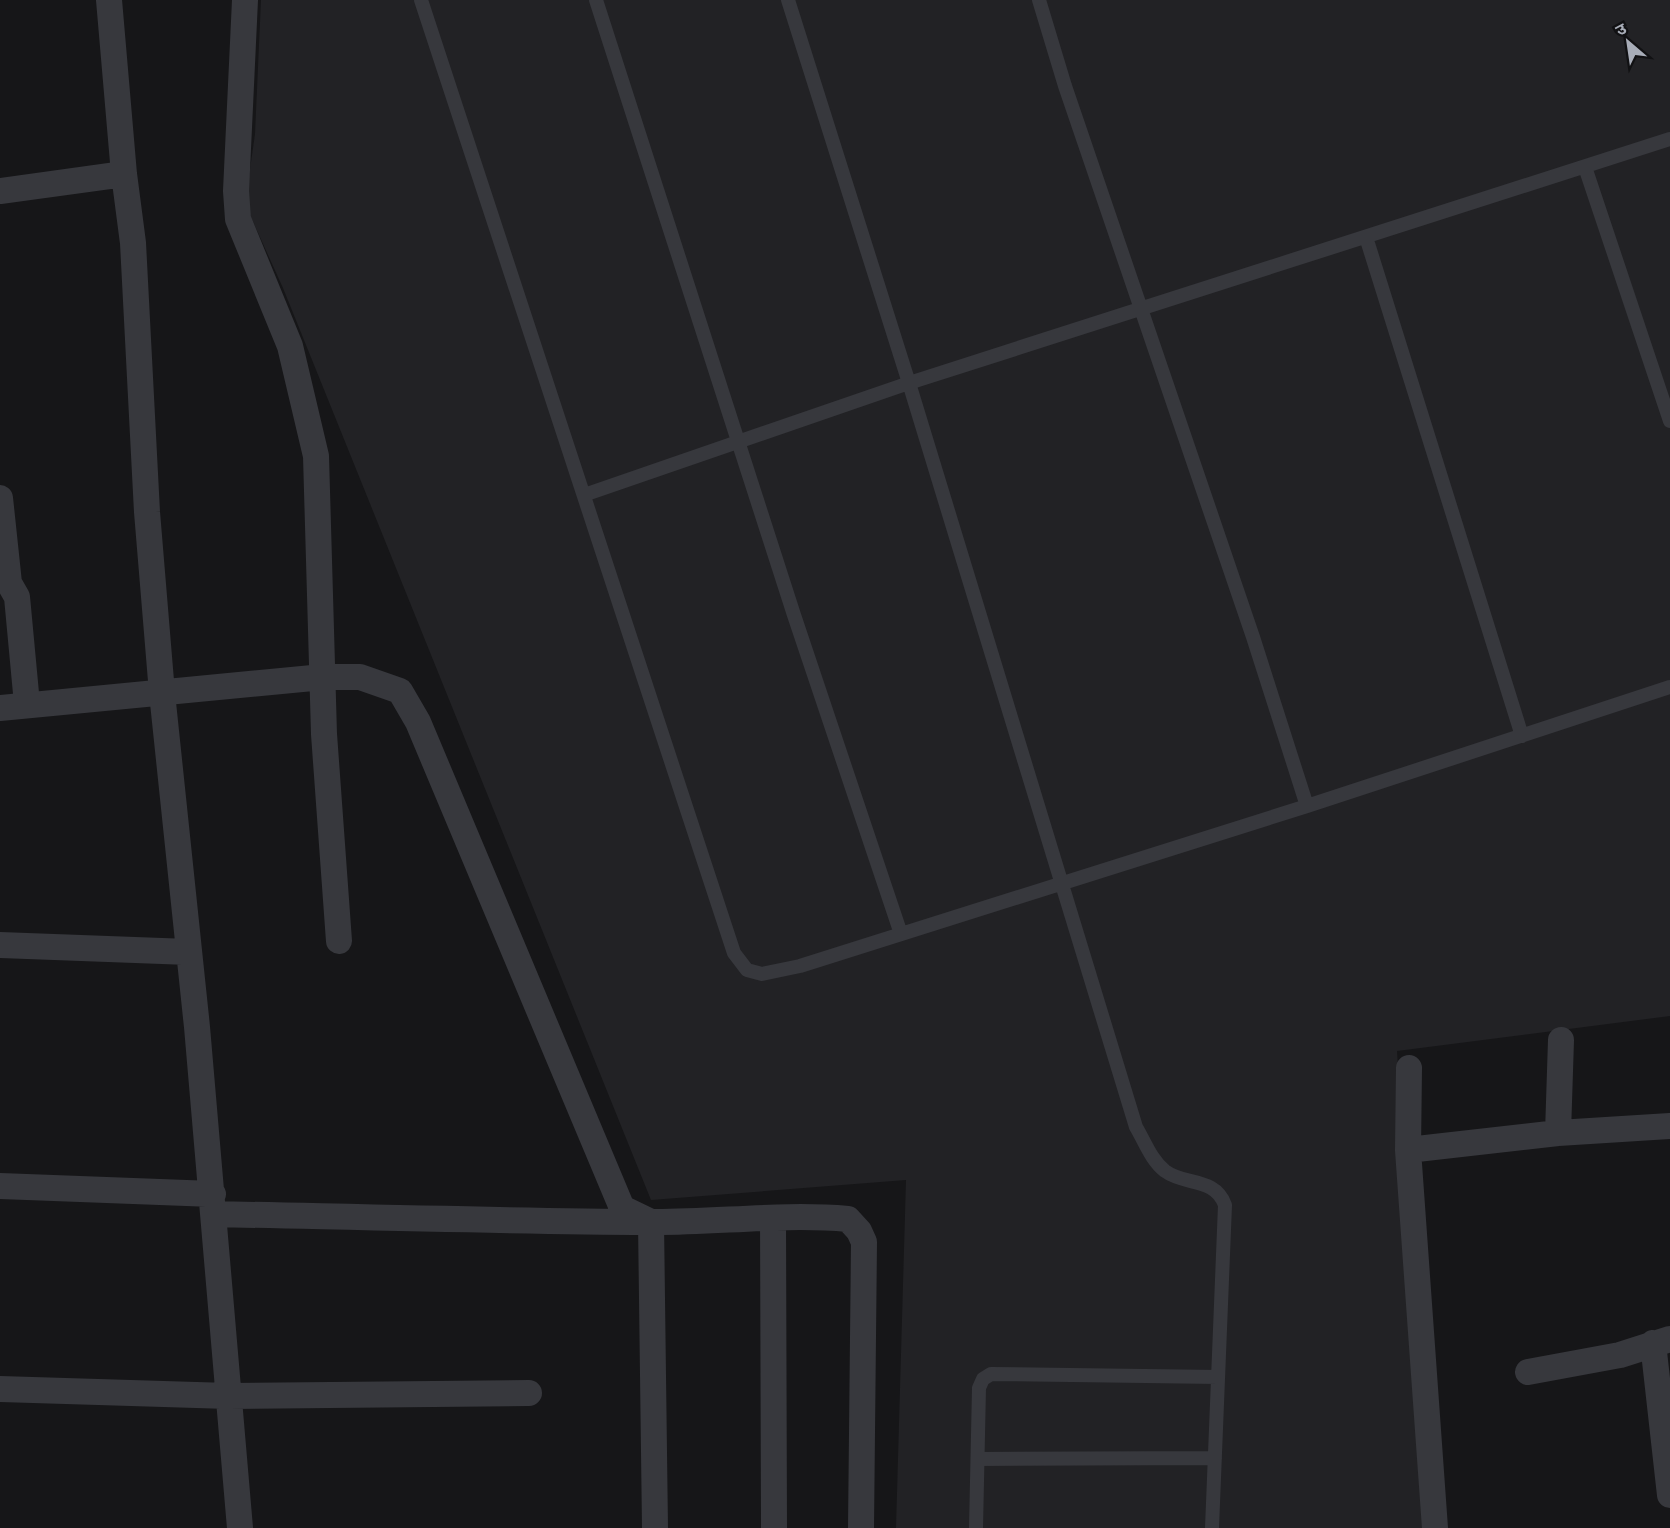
<svg xmlns="http://www.w3.org/2000/svg" width="1670" height="1528" font-family="'DM Sans','Noto Sans Devanagari',sans-serif">
	<rect width="100%" height="100%" fill="#161618"/>
	<path fill="#222225" d="M261 0H1670V1016L1397 1051 1426 1528H896L906 1180 651 1200 283 288 245 204 255 134Z"/>
	<g fill="none" stroke-linecap="round" stroke-linejoin="round">
		<path stroke="#37383d" stroke-width="14" d="M421 0 734 953 747 970 762 974 800 966 1307 806 1670 687
			M596 0 794 615 901 934
			M788 0 909 383 1136 1127C1145 1142 1151 1160 1165 1171 1185 1186 1215 1177 1225 1205L1212 1528
			M1039 0 1065 86 1253 637 1307 806
			M1585 167 1670 421
			M1366 237 1522 736
			M584 495 909 383 1670 139
			M978 1459 1215 1458
			M976 1528 979 1388 983 1379 991 1374 1218 1377"/>
		<path stroke="#37383d" stroke-width="26" d="M109 0 124 174 133 243 147 512 162 693 197 1027 240 1528
			M245 0 236 191 238 219 290 346 316 456 324 734 339 941
			M0 191 124 174
			M0 498 9 583
			M0 578 9 583 17 597 27 704
			M0 708 323 677H360L400 691 418 722 622 1208 651 1222 655 1528
			M0 945 189 952
			M1409 1068 1408 1150 1435 1528
			M1558 1133 1670 1126
			M1408 1150 1558 1133 1561 1040
			M0 1186 213 1194
			M215 1214C359 1217 503 1221 648 1222 714 1223 781 1213 848 1219L859 1231 864 1242 861 1528
			M773 1218 774 1528
			M1653 1343 1670 1495
			M1528 1372 1620 1355 1670 1339
			M0 1389 229 1396 529 1393"/>
	</g>
	<g transform="translate(1628 42) rotate(331)" stroke="#111113" stroke-width="4.5" paint-order="stroke">
	<path d="M0-4.5L10 22L0 15L-10 22Z" fill="#a8adb8"/>
	<text y="-9" font-size="16" font-weight="bold" text-anchor="middle" fill="#a8adb8">उ</text>
	</g>
</svg>
